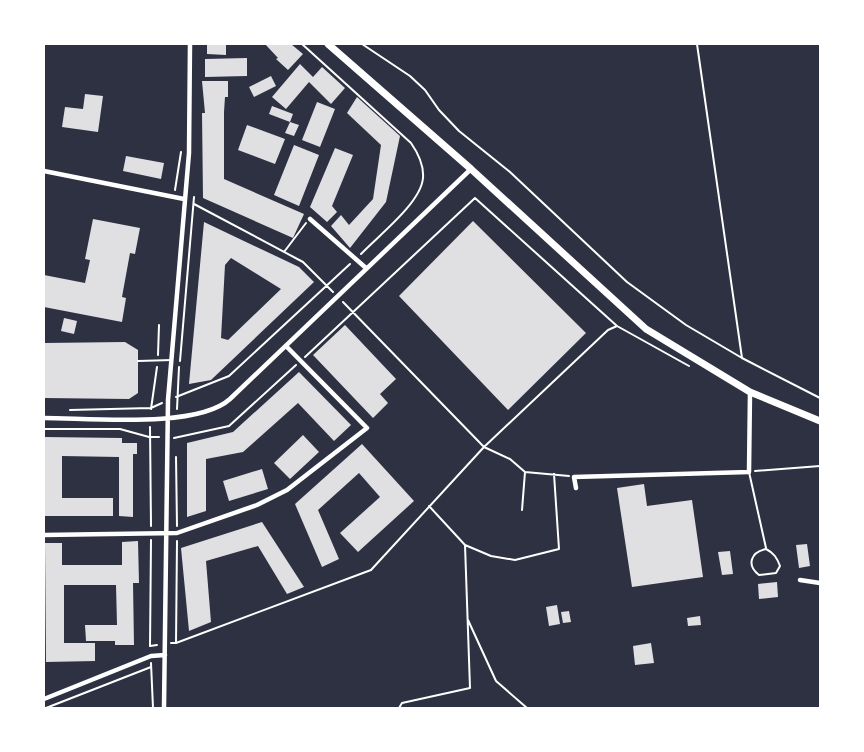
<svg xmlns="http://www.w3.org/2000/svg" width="864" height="752" font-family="'Playfair Display',serif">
	<rect width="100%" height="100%" fill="#2d3142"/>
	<path fill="#e0e0e3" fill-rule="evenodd" d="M207 44H226V55L207 54Z
		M265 44H291L303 54 288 70 276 59 278 58Z
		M247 58V76L205 77V59Z
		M300 64 313 77 322 67 345 88 331 104 309 82 286 109 272 97Z
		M271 76 276 86 254 97 249 87Z
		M202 81H228V97H225L224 112V179L304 214 293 238 203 198 202 113H205Z
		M85 94 103 96 98 132 62 127 65 107 83 109Z
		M357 97 400 136 386 202 350 248 331 226 341 215 349 225 373 199 381 145 347 113Z
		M317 102 335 109 320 147 302 140Z
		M272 106 293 114 290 122 269 114Z
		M290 122 299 125 294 136 285 133Z
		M247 125 285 139 275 164 238 150Z
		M294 145 319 155 299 206 274 195Z
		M335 148 353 155 332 206 337 212 327 222 310 207Z
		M126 156 164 163 161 179 123 171Z
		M93 219 140 228 135 254 130 253 122 297 126 298 122 322 44 307V275L85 283 90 260 85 259Z
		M473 221 586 333 508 410 399 296Z
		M204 222 299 267 314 282 211 380 189 384ZM231 258 281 289 228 340 221 338 225 265Z
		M64 318 77 321 74 334 61 331Z
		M345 325 396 379 380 394 388 403 373 418 313 355Z
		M125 342 138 350V393L129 399 44 398V343Z
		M299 372 351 425 334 441 298 403 243 452 206 459V511L187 517V443L233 432Z
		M303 435 319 452 290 479 274 463Z
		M44 437 122 438V443H137V454H133V517L119 516V457L62 456V498H113V516H44Z
		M362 444 414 501 358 552 340 533 380 497 359 473 318 510 339 559 322 567 295 504Z
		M262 469 268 489 229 501 223 481Z
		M644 484 647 506 692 500 703 577 632 587 617 488Z
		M262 522 304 587 287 594 258 546 206 561 211 622 189 631 181 548Z
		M138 541 139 583H133L134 645H115V641H86L85 625H117L116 585H64V643H95V661L46 662 45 543H62V565H122V542Z
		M807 544 810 566 799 568 796 545Z
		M730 551 733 574 722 575 718 552Z
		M777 582 778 597 759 599 758 584Z
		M557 605 560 624 549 626 546 607Z
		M569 611 571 622 563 623 561 612Z
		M700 616 701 625 688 626 687 618Z
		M651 643 654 663 635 665 633 646Z"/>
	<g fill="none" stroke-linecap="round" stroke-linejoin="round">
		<path stroke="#fff" stroke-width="2" d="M302 44 411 143C418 153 424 165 423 178 421 203 378 236 361 254
			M362 44 410 76 425 90 439 110 459 131 510 172 627 282 686 325 742 358 820 398
			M697 44 742 358
			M175 190 181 152
			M194 204 303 262 333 292
			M284 252 306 223
			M343 302 484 447 510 459 525 472 569 476
			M158 355 159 325
			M305 357 475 198 617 326
			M180 361 194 197
			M176 397 229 376 350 264
			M151 409 157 367
			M177 409 179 367
			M70 410 151 408 162 403
			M150 427 151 526
			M44 429H120L149 437H159
			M174 438 229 426 296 365
			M176 457 177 526
			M755 471 820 466
			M429 506 465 545 491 556 515 560 559 549 554 474
			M522 510 525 472
			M468 620 496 681 527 708
			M171 643H176L371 570 484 447 608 330 617 326 689 366
			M176 643 177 541
			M150 646 157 645
			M150 646 151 540
			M151 663 153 708
			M46 708 151 667
			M399 708 402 703 470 688 465 545"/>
		<path stroke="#fff" stroke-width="2" d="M138 361 172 360
			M749 472 766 548
			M766 549C774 553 777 558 780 566L776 573 759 575C746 565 751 552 766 549Z"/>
		<path stroke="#fff" stroke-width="4.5" d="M44 171 184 199
			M310 219 366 268
			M44 418C89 418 197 429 230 399L471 169
			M576 488 574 477 749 472 750 392
			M44 535 177 533 257 505 287 490 367 428 286 346
			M800 580 820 583
			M44 699 151 656 165 655
			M164 708 168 400 189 153 190 44"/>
		<path stroke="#fff" stroke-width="7" d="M328 44 471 169 646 329 750 392 820 421"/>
	</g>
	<rect width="864" height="752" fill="none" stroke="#ffffff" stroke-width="90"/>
</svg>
